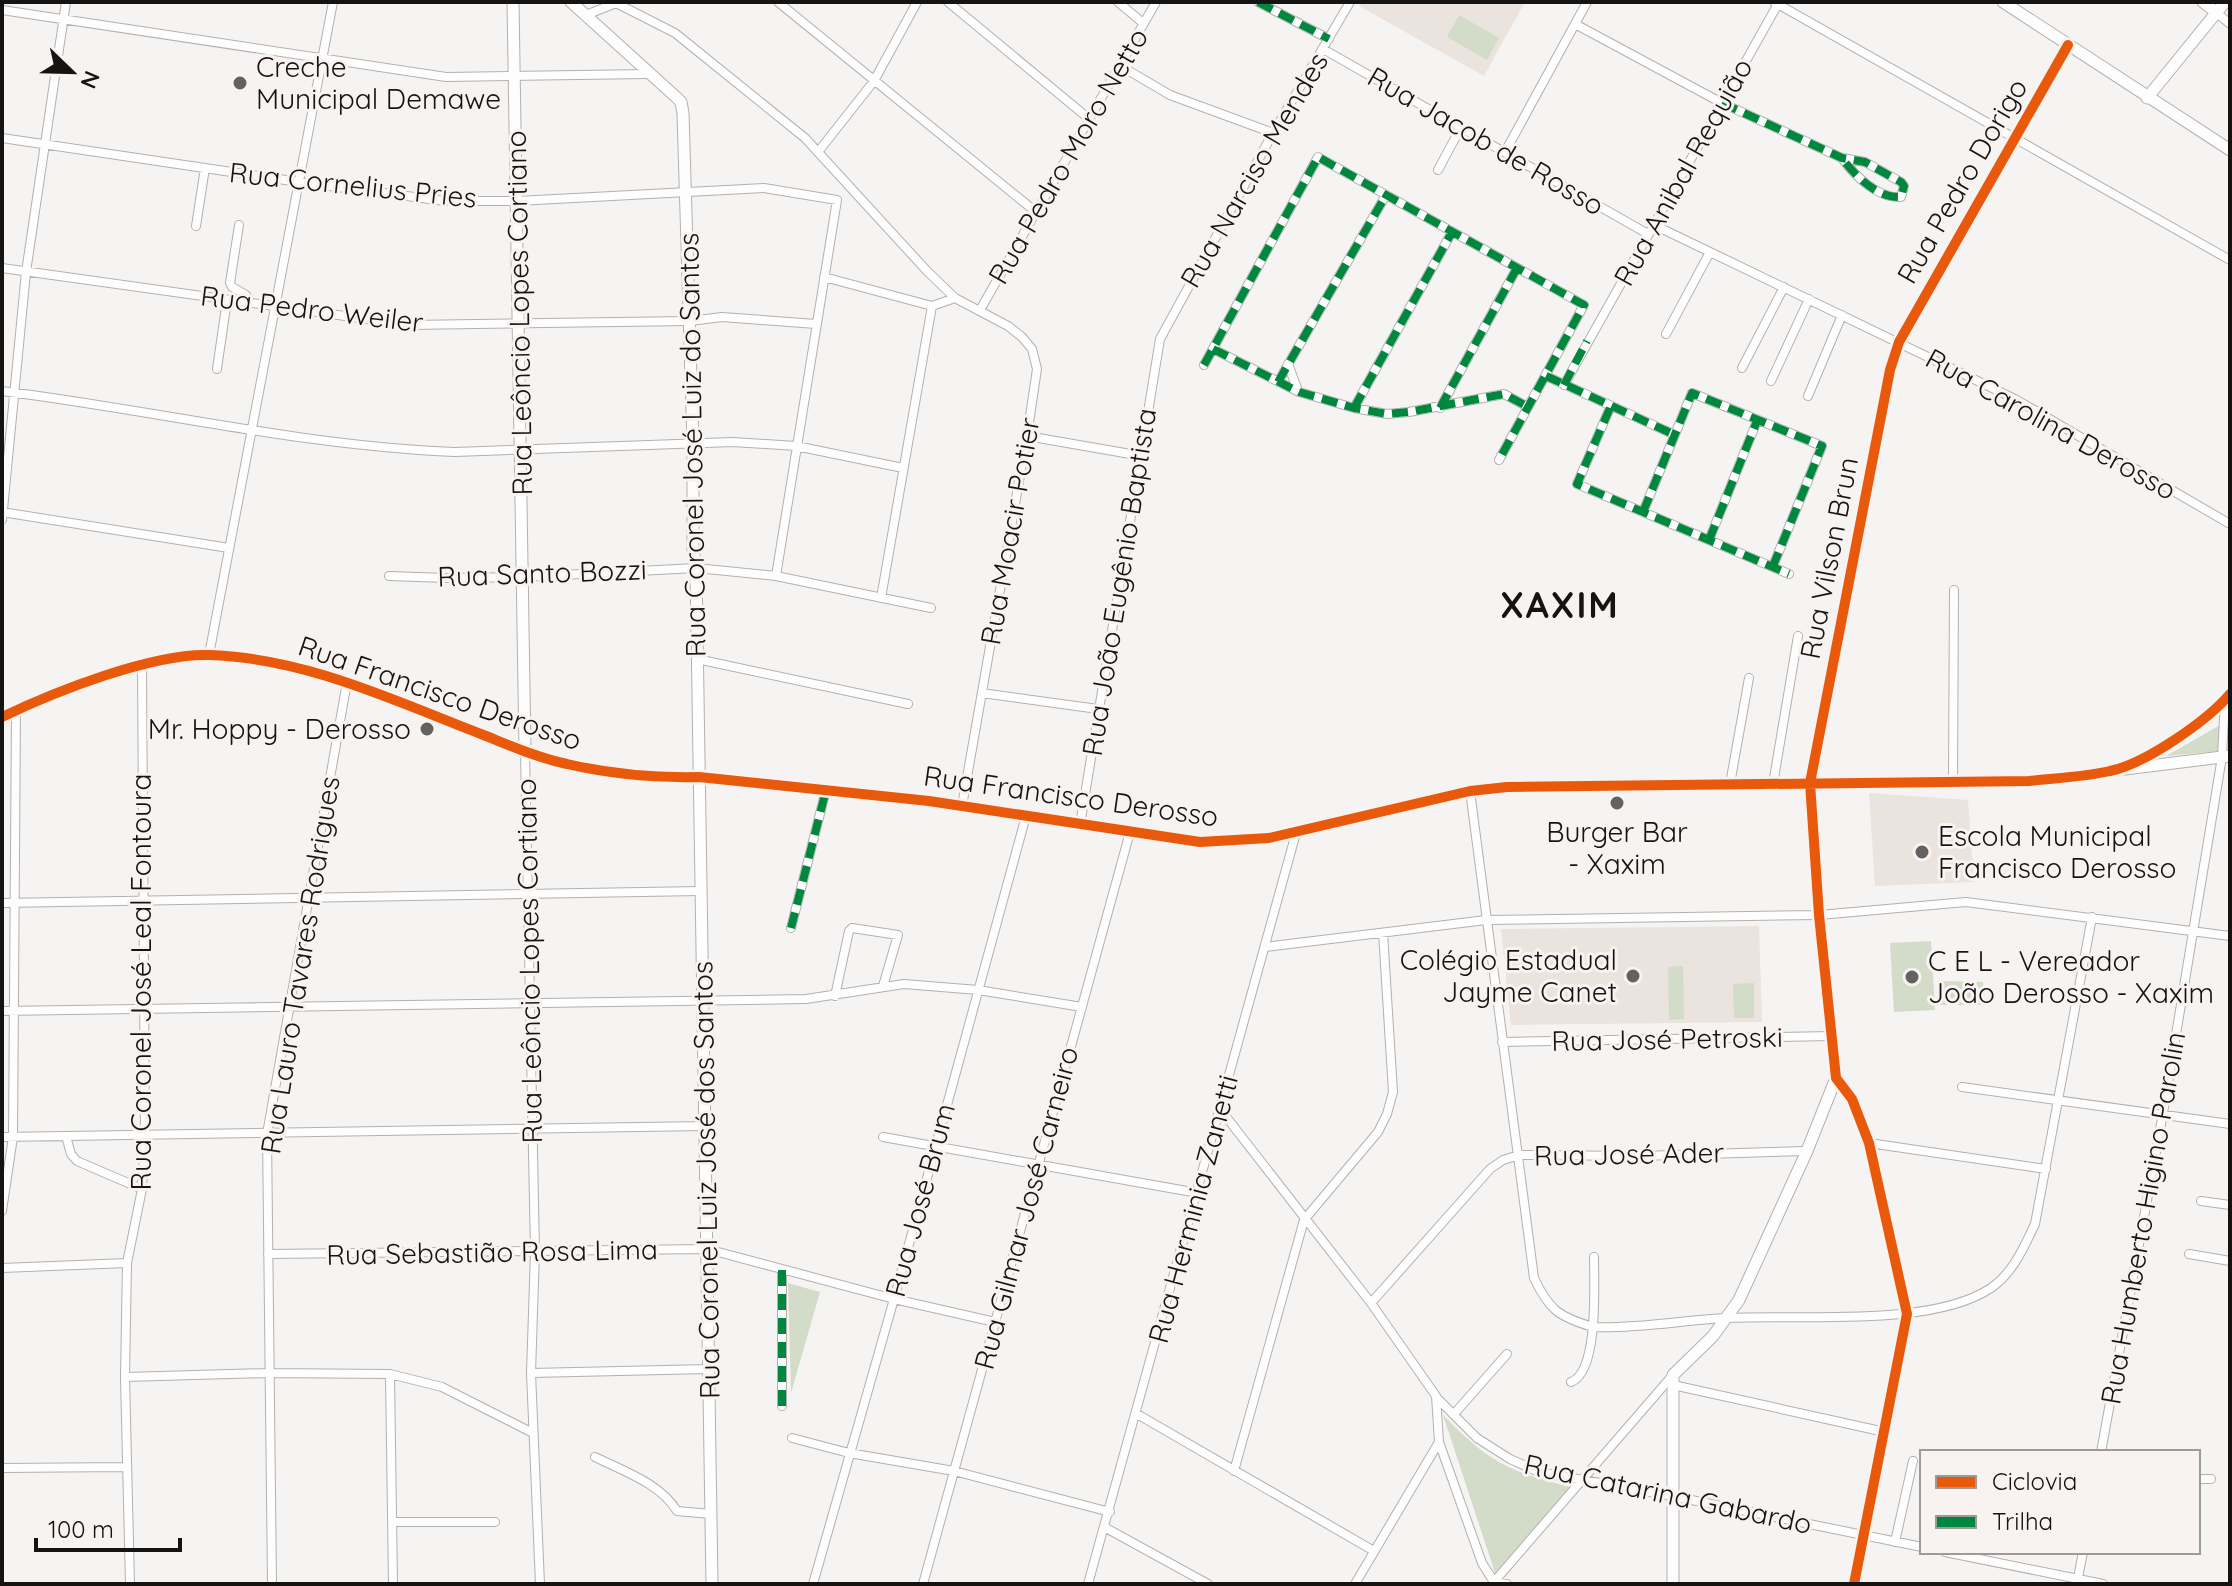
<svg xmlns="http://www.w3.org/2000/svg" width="2232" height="1586" font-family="Quicksand,sans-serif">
	<rect width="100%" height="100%" fill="#f6f4f2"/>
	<path fill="#eae3de" d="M1362 2H1525L1484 76 1359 6Z
		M1869 793 1968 800 1974 882 1875 886Z
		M1759 926 1762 1022 1511 1025 1501 929Z"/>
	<path fill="#d3dcc9" d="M1459 15 1499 38 1487 60 1447 37Z
		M2222 724 2219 751 2166 756Z
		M1931 941 1935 1010 1894 1012 1890 943Z
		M1683 966 1684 1019 1669 1020 1668 967Z
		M1939 981 1983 982 1985 1005H1940Z
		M1754 983V1018H1734L1733 984Z
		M788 1283 820 1292 791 1393Z
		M1443 1415C1489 1462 1507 1471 1571 1487L1495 1573Z"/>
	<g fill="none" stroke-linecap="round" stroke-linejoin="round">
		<g stroke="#b3b1af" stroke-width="10">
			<path id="street" d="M614 2 675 33 805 138 927 271 955 298 1008 326 1022 337 1032 349 1037 369 1027 436 962 806
				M778 2 1036 212
				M948 2 1088 118
				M1118 2 1143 23
				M1258 2 1329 39
				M1774 2 2230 260
				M2 10 446 77 648 74
				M2217 13 2230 24
				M586 15 616 3
				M1575 24 1722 103 1842 158 1865 162 1901 182 1904 186 1901 197C1878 199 1854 175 1842 158
				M1323 49 1648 234
				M1119 65 1170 95 1273 133
				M2 138 299 182 445 201H517L764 188 837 200 776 576
				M818 152 874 81 917 2
				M1505 152 1587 2
				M1438 170 1461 127
				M239 225 230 283 232 287 246 295 250 302
				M1654 225 2015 399 2230 524
				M196 226 205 168
				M2 268 409 325 690 321 722 317 816 324
				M824 277 932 306 955 298
				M980 310 1156 2
				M1666 334 1710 252
				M1213 349 1299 392 1354 408 1387 414 1409 412 1504 394 1528 407
				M1288 364 1298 391
				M1204 365 1318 157 1584 305 1499 460
				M1742 368 1784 287
				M217 369 227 300
				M1546 376 1673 434
				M1771 381 1809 299
				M1278 382 1386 195
				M1564 385 1779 2
				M2 391C153 410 303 446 455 452L733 442 796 446 903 468
				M1808 396 1842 315
				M1354 408 1452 232
				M1440 408 1517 268
				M1610 408 1577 484 1789 574
				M1027 436 1142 456
				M2 512 229 548
				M1643 512 1692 393 1822 446 1773 566
				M2 520 26 272 66 2
				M1709 540 1757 421
				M389 576 446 578 523 577 696 568 776 576 931 608
				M881 598 932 306
				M209 655 333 2
				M697 659 908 704
				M982 693 1098 709
				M525 751 535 1252 531 1373 540 1584
				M1953 781 1954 590
				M1810 783 1890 370 1899 342 2068 45
				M1730 784 1749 678
				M1773 784 1798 636
				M1470 791 1534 1278C1549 1310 1559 1317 1593 1327 1637 1329 1683 1320 1727 1318 1800 1314 1931 1328 1991 1288 2013 1273 2024 1247 2035 1224L2092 917
				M1080 825 1160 339 1273 133 1350 2
				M2 903 701 891
				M791 928 826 790
				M1265 947 1486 920 1819 915 1966 902 2230 936
				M835 996 849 931 852 928 898 935 883 986
				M2 1011 806 999 904 984 978 990 1082 1007
				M1502 1042 1832 1036
				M1836 1078 1852 1099 1869 1143 1907 1314 1854 1584
				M1962 1087 2230 1124
				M1220 1109 1371 1303 1436 1396 1439 1442 1482 1563 1494 1582 1507 1584
				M66 1136 71 1154 77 1161 142 1189
				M2 1137 705 1126
				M883 1137 1198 1193
				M1869 1143 2046 1169
				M2201 1201 2230 1205
				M2 1211 13 1137 16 710
				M268 1254 707 1249 894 1299 995 1322
				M2189 1254 2230 1261
				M2 1268 127 1263
				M1371 1303 1490 1169 1503 1160 1519 1155 1640 1156 1807 1151
				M531 1373 709 1369
				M390 1374 393 1584
				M125 1377 269 1373 390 1374 442 1387 533 1433
				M1571 1382C1599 1372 1594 1283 1594 1257
				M1673 1385 1885 1432
				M1436 1397 1477 1438 1510 1459 1539 1472 1672 1496 1922 1547
				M782 1406V1270
				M1137 1414 1374 1551
				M1454 1414 1507 1354
				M792 1438 849 1453 954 1471 1110 1512
				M2101 1452 2163 1113 2222 757 2225 700
				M595 1457C623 1471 660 1483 677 1511L711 1514
				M2 1468 127 1467
				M1234 1471 1304 1220 1378 1132 1387 1114 1393 1092 1383 933
				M2198 1479H2211
				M392 1522H495
				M1106 1528 1208 1584
				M1895 1542 1913 1461
				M1945 1552 2103 1584
				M1493 1583 1672 1376
				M2077 1583 2083 1552
				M130 1584 125 1377 127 1263 142 1189 145 1136 142 666
				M272 1584 267 1134 347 682
				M813 1584 894 1299 1026 816
				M923 1584 1130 832
				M1088 1584 1296 833
				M1355 1584 1439 1442"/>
		</g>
		<g stroke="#b3b1af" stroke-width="13">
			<path id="secondary" d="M513 2 525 751
				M571 2 676 97 681 102 683 113 693 444V549L696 568 712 1584
				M2003 2 2230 150
				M2203 2 2217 13
				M2147 98 2225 2
				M2 717C54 692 152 653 209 655 305 658 393 700 481 734 509 745 538 758 567 764 610 774 655 778 699 777L929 801 1200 842 1269 838 1470 791 1507 787 2029 781C2056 778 2084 777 2110 771 2145 764 2207 721 2230 694
				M2125 769 2230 756
				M1673 1584V1375L1713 1336 1739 1300 1807 1151 1836 1078 1819 915 1810 783"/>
		</g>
		<use href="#street" stroke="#fefdfd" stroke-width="8"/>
		<use href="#secondary" stroke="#fefdfd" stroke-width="11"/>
		<path stroke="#00873e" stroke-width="8" stroke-dasharray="16 8" stroke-linecap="butt" d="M1258 2 1329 39
			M1722 103 1842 158 1865 162 1901 182 1904 186 1901 197C1878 199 1854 175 1842 158
			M1213 349 1299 392 1354 408 1387 414 1409 412 1504 394 1528 407
			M1204 365 1318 157 1584 305 1499 460
			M1546 376 1673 434
			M1278 382 1386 195
			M1564 385 1587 341
			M1354 408 1452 232
			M1440 408 1517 268
			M1610 408 1577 484 1789 574
			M1643 512 1692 393 1822 446 1773 566
			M1709 540 1757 421
			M791 928 826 790
			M782 1406V1270"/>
		<g stroke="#f8f3f0" stroke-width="15">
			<path id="cycleway" d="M2 717C54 692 152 653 209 655 305 658 393 700 481 734 509 745 538 758 567 764 610 774 655 778 699 777L929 801 1200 842 1269 838 1470 791 1507 787 2029 781C2056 778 2084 777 2110 771 2145 764 2207 721 2230 694
				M1854 1584 1907 1314 1869 1143 1852 1099 1836 1078 1819 915 1810 783 1890 370 1899 342 2068 45"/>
		</g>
		<use href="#cycleway" stroke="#e8590c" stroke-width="10"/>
	</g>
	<g fill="#646261" stroke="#f8f3f0" stroke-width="3">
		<circle cx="240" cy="83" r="8"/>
		<circle cx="427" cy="729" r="8"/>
		<circle cx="1617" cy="803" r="8"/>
		<circle cx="1922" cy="852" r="8"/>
		<circle cx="1633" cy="976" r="8"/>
		<circle cx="1912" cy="977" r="8"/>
	</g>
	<g text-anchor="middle" stroke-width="6" stroke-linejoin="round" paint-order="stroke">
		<g font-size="28" fill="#161413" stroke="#f8f3f0" text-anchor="start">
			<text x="256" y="77">Creche<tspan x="256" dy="32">Municipal Demawe</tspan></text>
			<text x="411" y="739" text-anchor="end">Mr. Hoppy - Derosso</text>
			<text x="1617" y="842" text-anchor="middle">Burger Bar<tspan x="1617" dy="32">- Xaxim</tspan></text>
			<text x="1938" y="846">Escola Municipal<tspan x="1938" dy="32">Francisco Derosso</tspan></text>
			<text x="1617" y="970" text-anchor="end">Colégio Estadual<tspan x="1617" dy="32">Jayme Canet</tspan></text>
			<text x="1928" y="971">C E L - Vereador<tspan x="1928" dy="32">João Derosso - Xaxim</tspan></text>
		</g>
		<g font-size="28" fill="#161413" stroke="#f8f3f0">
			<text transform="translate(1486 141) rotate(30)" y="10">Rua Jacob de Rosso</text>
			<text transform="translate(1068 156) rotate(-60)" y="10">Rua Pedro Moro Netto</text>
			<text transform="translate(1254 170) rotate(-60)" y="10">Rua Narciso Mendes</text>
			<text transform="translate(1683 172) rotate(-61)" y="10">Rua Anibal Requião</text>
			<text transform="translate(1962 181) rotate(-60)" y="10">Rua Pedro Dorigo</text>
			<text transform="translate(353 185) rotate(6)" y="10">Rua Cornelius Pries</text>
			<text transform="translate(312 309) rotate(7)" y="10">Rua Pedro Weiler</text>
			<text transform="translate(519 313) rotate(-91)" y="10">Rua Leôncio Lopes Cortiano</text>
			<text transform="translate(2051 424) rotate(29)" y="10">Rua Carolina Derosso</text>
			<text transform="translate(692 445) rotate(-91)" y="10">Rua Coronel José Luiz do Santos</text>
			<text transform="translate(1010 531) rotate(-80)" y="10">Rua Moacir Potier</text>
			<text transform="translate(1829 558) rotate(-79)" y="10">Rua Vilson Brun</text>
			<text transform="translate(542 573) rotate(-2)" y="10">Rua Santo Bozzi</text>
			<text transform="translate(1119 582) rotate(-81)" y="10">Rua João Eugênio Baptista</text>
			<text transform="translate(440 693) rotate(19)" y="10">Rua Francisco Derosso</text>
			<text transform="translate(1071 796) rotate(8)" y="10">Rua Francisco Derosso</text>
			<text transform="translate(529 961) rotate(-91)" y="10">Rua Leôncio Lopes Cortiano</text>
			<text transform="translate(300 965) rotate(-81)" y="10">Rua Lauro Tavares Rodrigues</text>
			<text transform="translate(141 982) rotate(-90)" y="10">Rua Coronel José Leal Fontoura</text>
			<text transform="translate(1667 1039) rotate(-1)" y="10">Rua José Petroski</text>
			<text transform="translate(1629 1154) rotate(-1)" y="10">Rua José Ader</text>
			<text transform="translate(706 1180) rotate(-91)" y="10">Rua Coronel Luiz José dos Santos</text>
			<text transform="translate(920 1200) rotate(-75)" y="10">Rua José Brum</text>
			<text transform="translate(1026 1208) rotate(-75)" y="10">Rua Gilmar José Carneiro</text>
			<text transform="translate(1193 1209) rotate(-75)" y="10">Rua Herminia Zanetti</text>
			<text transform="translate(2143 1218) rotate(-80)" y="10">Rua Humberto Higino Parolin</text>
			<text transform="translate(492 1252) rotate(-1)" y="10">Rua Sebastião Rosa Lima</text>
			<text transform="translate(1668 1494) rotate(12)" y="10">Rua Catarina Gabardo</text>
		</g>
		<g font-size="36" font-weight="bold" letter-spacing="2" fill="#161413" stroke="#f8f3f0">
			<text x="1560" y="618">XAXIM</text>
		</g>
	</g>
	<rect width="2232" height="1586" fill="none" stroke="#161413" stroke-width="8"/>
	<rect x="1920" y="1450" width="280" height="104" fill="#f8f3f0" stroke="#9e9a98" stroke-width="2"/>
	<rect x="1936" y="1476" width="40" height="12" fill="#e8590c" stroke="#9e9a98" stroke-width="2"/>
	<text x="1992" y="1490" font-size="24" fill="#161413">Ciclovia</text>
	<rect x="1936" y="1516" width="40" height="12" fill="#00873e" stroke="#9e9a98" stroke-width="2"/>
	<text x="1992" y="1530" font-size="24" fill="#161413">Trilha</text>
	<g transform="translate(72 72) rotate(113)" stroke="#f8f3f0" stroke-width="6" paint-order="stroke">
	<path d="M0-6L14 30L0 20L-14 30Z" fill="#161413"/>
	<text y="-12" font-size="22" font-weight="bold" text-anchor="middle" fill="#161413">N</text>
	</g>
	<path d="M36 1538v12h144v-12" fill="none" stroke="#161413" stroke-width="4"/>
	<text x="48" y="1538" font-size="24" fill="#161413" stroke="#f8f3f0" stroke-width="6" paint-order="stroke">100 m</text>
</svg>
